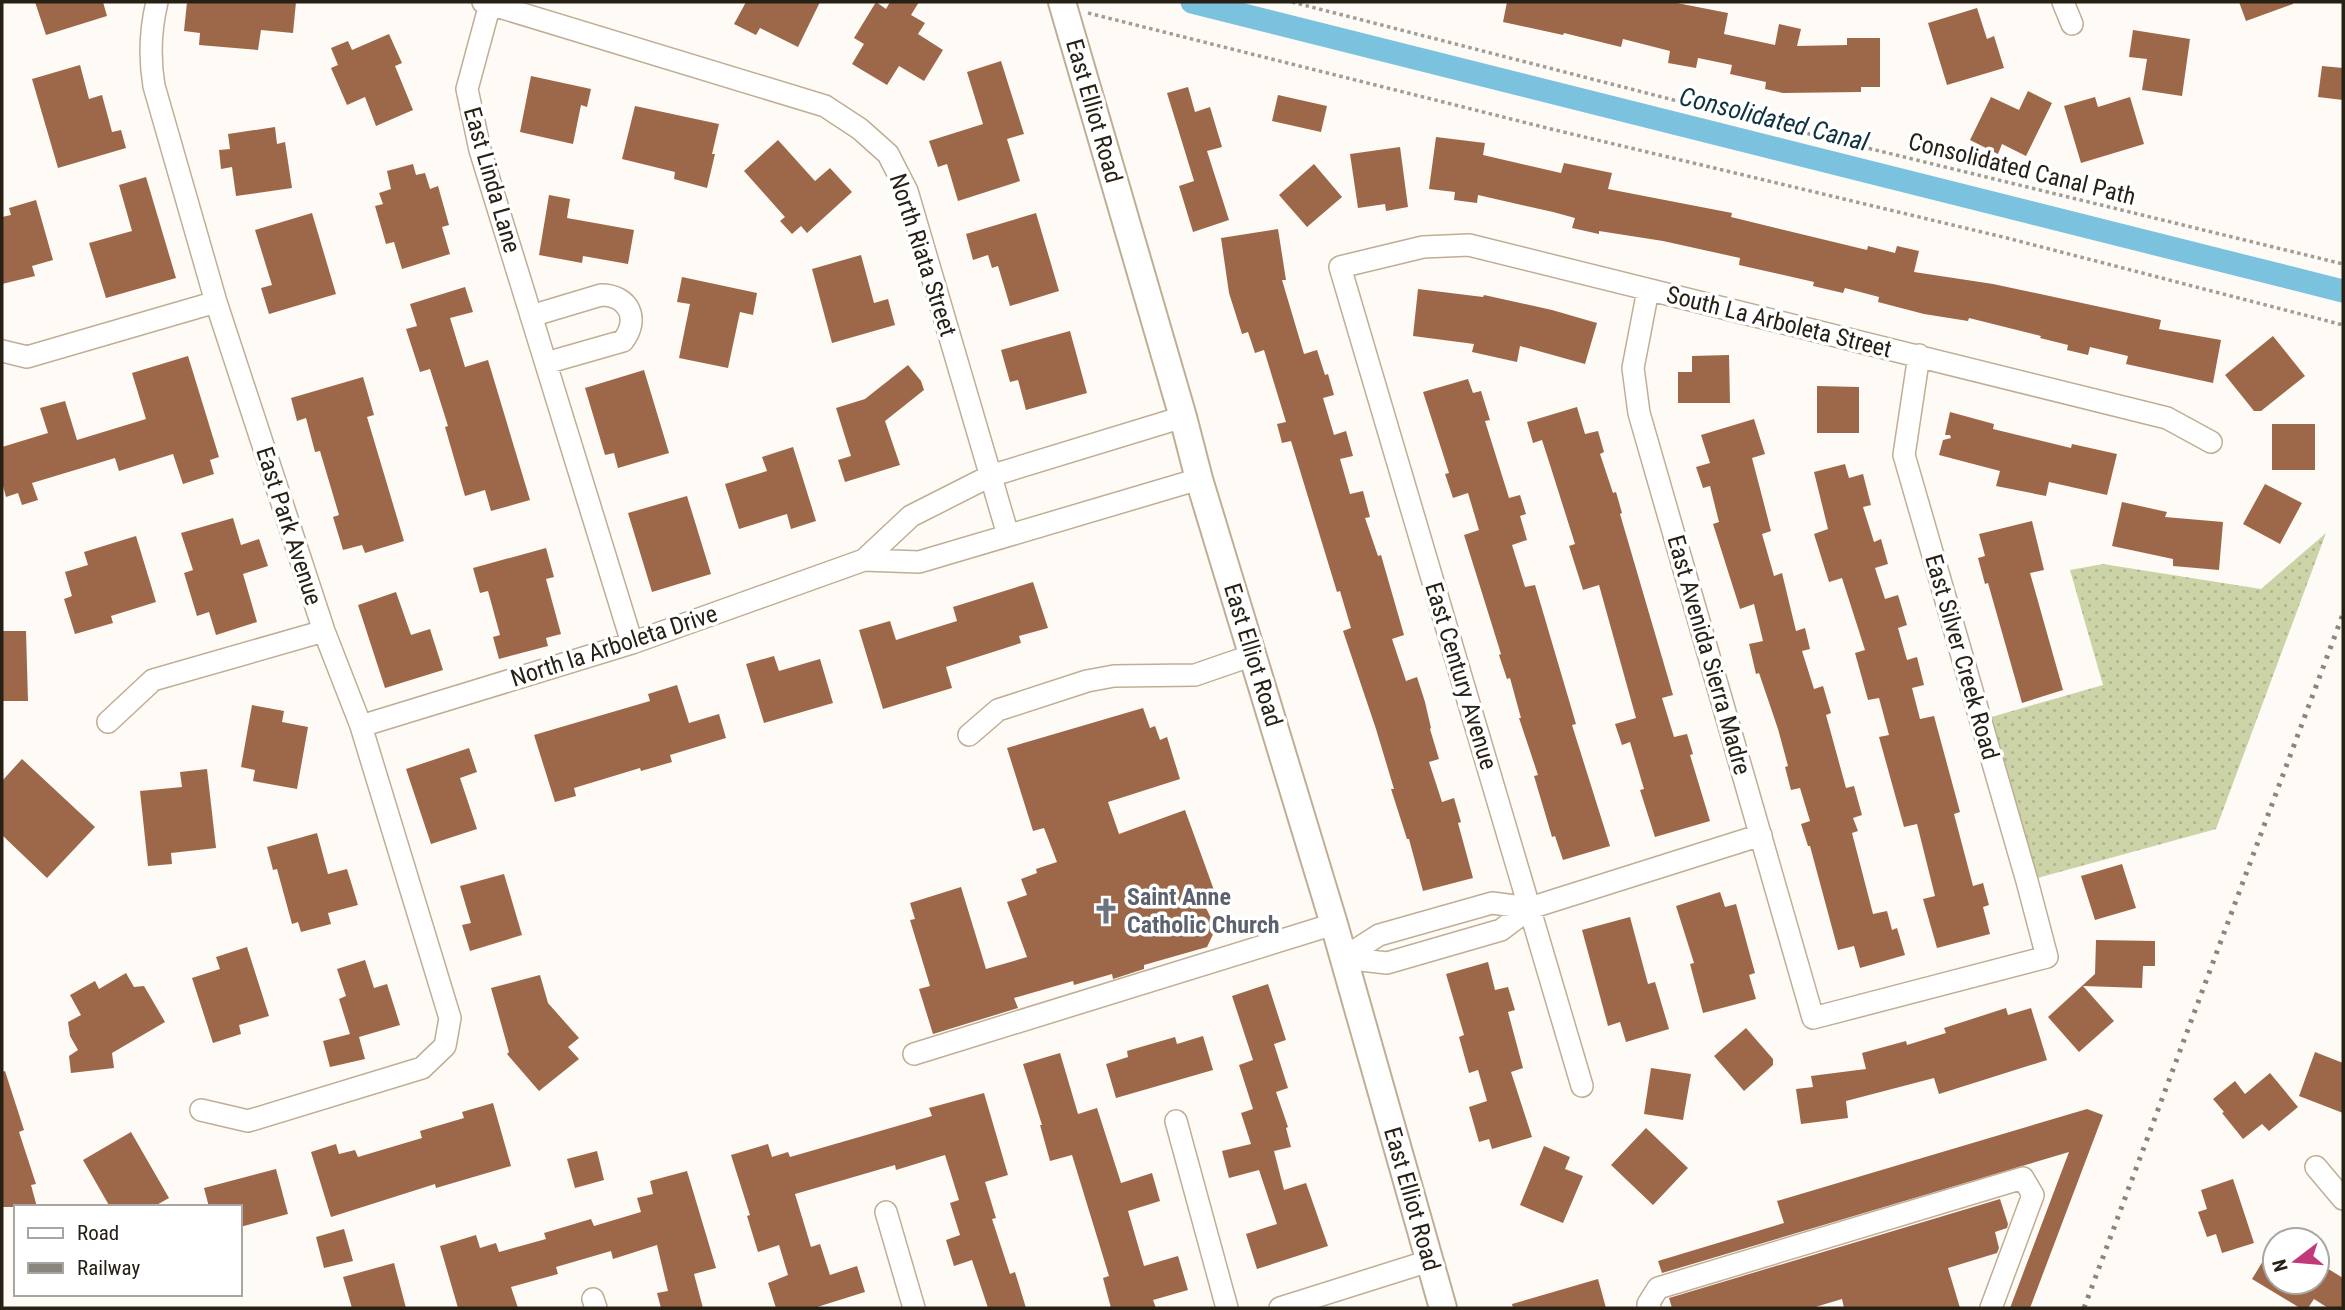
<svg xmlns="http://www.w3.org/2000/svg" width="2345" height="1310" font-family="'Roboto Condensed',sans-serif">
	<defs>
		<pattern id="grass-dots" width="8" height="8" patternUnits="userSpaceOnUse" patternTransform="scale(1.75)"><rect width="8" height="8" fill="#cbd3a7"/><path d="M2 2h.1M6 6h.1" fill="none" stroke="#aeb58f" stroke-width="1.8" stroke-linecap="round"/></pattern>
	</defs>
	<rect width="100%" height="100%" fill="#fefaf5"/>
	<path fill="url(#grass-dots)" d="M2326 533 2216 829 2027 881 1981 720 2103 685 2070 570 2103 564 2261 589Z"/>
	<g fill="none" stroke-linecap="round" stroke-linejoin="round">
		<path stroke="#7bc2df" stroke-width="23" d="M1192 2 2343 291"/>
	</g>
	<path fill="#9d6849" d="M35 2H103L107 16 46 35Z
		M187 2H296L293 33 261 30 258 50 199 45 200 33 184 31Z
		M746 2H820L798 47 760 28 756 35 734 24Z
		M876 2 886 9 890 2H919L911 15 925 23 918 34 943 50 924 81 899 66 887 85 852 64 864 44 854 38Z
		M1507 2H1672L1728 13 1724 34 1775 45 1779 24 1801 29 1797 46 1847 45V38H1880V87H1861V92L1783 93 1765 89 1766 82 1730 74 1732 65 1698 58 1696 68 1668 63 1670 51 1623 39 1621 47 1564 33 1563 35 1503 22Z
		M2239 2H2293V4L2246 21Z
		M1977 8 1987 39 1994 36 2004 68 1947 85 1928 23Z
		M2133 30 2190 39 2182 96 2142 90 2147 59 2129 57Z
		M389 34 402 63 395 66 413 110 376 126 365 97 347 105 331 68 338 65 331 48 348 41 352 50Z
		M1001 61 1024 134 1007 139 1020 181 958 201 947 164 938 167 929 141 983 124 967 72Z
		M80 65 89 99 102 95 112 132 121 130 126 148 58 168 32 79Z
		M2322 66 2343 68V100L2318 97Z
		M531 76 591 89 587 107 581 105 573 144 520 132Z
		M1188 87 1195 112 1210 107 1222 147 1207 151 1229 220 1193 232 1179 186 1194 181 1167 93Z
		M2028 91 2052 103 2026 156 2002 144 1998 154 1970 140 1991 97 2019 110Z
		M1278 95 1327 106 1321 132 1272 121Z
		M2095 97 2098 107 2130 97 2144 144 2081 163 2064 106Z
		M635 106 719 124 712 154H715L707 188 674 179 675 172 622 159Z
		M275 127 277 144 285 142 292 188 236 196 232 167 221 169 219 150 230 149 228 134Z
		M1436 137 1485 143 1483 155 1561 173 1564 163 1612 173 1608 189 1732 213 1731 217 1867 250 1868 246 1895 253 1897 246 1919 251 1914 272 1993 284 2161 320 2159 329 2221 340 2213 383 2126 364 2128 356 2090 347 2088 355 2067 350 2068 345 2040 338 2041 336 1969 318 1968 321 1924 314 1878 302 1879 297 1845 288 1843 293 1813 286 1814 282 1739 265 1740 258 1663 241 1599 231V234L1572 228 1575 218 1553 212 1478 195 1477 203 1454 200 1455 192 1429 189Z
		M778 140 815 181 830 168 852 192 807 233 801 226 792 234 780 221 785 217 744 171Z
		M1400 147 1408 207 1386 211 1385 204 1358 208 1350 154Z
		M413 164 416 175 425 173 430 189 438 186 449 225 442 227 450 254 402 269 394 242 386 244 375 206 383 204 379 193 391 189 387 171Z
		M1314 164 1342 197 1307 227 1279 195Z
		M146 177 176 278 106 298 89 243 132 231 119 185Z
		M549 195 570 199 567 218 634 230 628 264 583 256 582 263 539 255Z
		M36 200 53 260 32 266 35 276 2 284V217L11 215 9 208Z
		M312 213 336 294 269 314 261 288 272 285 255 230Z
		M1036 213 1059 291 1010 306 998 266 992 268 988 255 973 260 966 234Z
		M1278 229 1286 280H1282L1304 354 1317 350 1325 375 1328 374 1334 395 1323 398 1334 435 1346 431 1353 456 1340 459 1350 494 1363 491 1370 517 1365 518 1378 556 1381 555 1404 635 1392 639 1406 681 1417 677 1425 702 1431 728 1430 729 1439 759 1429 762 1442 802 1454 798 1461 822 1458 823 1473 878 1423 891 1409 839H1407L1391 789H1394L1376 729 1343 631 1351 628 1340 591 1337 592 1291 441 1282 443 1277 424 1286 422 1264 350 1255 353 1248 332 1242 334 1229 293 1221 238Z
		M861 255 874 303 888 299 895 325 832 343 812 269Z
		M682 277 757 293 753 315 740 312 728 368 679 358 690 304 677 302Z
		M465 287 473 312 450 318 465 367 488 360 530 500 491 511 485 490 465 496 445 427 448 426 430 369 420 372 406 329 417 326 410 304Z
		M1418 289 1483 297 1484 295 1552 310 1597 323 1585 364 1520 346 1517 362 1472 352 1474 344 1413 336Z
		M1070 331 1087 393 1026 410 1018 380 1010 382 1001 350Z
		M2273 336 2305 376 2261 411H2254L2225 375Z
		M1729 355 1730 403H1678V372H1692V356Z
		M188 356 219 457 210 460 214 474 183 484 173 454 119 471 115 458 32 483 38 500 22 505 18 493 6 497 2 482V447L48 433 40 408 65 401 77 440 146 419 132 373Z
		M908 365 921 381 924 390 885 421 900 465 845 482 838 460 851 456 836 408 865 399Z
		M644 370 669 453 618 468 614 453 605 455 585 388Z
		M363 377 374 415 367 417 404 541 365 553 362 545 343 550 333 517 339 515 320 451 315 452 306 418 297 421 291 398Z
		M1468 379 1473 393 1481 391 1490 420 1485 421 1509 498 1520 495 1526 514 1520 516 1527 540 1512 545 1525 587 1535 585 1576 724 1572 725 1610 846 1563 860 1555 836 1552 837 1534 776 1538 775 1519 718H1521L1510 678 1507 679 1499 655 1501 654 1464 535 1479 530 1468 493 1453 498 1445 474 1449 473 1423 392Z
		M1817 386 1859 387V433H1817Z
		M1577 407 1585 434 1598 431 1604 452 1600 454 1613 493 1616 492 1622 513 1620 514 1673 695 1662 698 1674 737 1687 734 1693 754 1690 755 1710 821 1655 837 1640 790 1644 789 1630 742 1622 745 1615 724 1636 718 1599 585 1583 590 1569 546 1575 544 1551 468 1542 440 1533 443 1527 422Z
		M1950 412 1994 424 1993 429 2071 448 2072 444 2117 454 2107 495 2049 482 2046 496 1996 486 2000 471 1939 455 1943 440 1951 438 1950 435H1945Z
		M1754 419 1765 454 1752 458 1771 531 1762 534 1774 576 1782 573 1796 631 1805 628 1810 649 1802 651 1814 689 1823 686 1831 713 1826 715 1846 788 1854 786 1862 815 1853 818 1858 831 1852 833 1873 914 1887 911 1892 930 1897 928 1905 955 1860 968 1854 946 1838 950 1810 846H1808L1801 824 1810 821 1800 788 1791 790 1785 767 1788 766 1778 729 1759 673 1756 674 1749 644 1763 641 1754 604 1740 609 1713 524 1719 522 1710 486 1703 488 1696 467 1710 463 1701 435Z
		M2272 424H2315V470H2272Z
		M793 447 816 521 791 529 787 514 739 529 725 484 767 471 762 457Z
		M1845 464 1849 478 1863 474 1871 505 1863 507 1874 542 1881 539 1888 564 1875 568 1885 599 1898 595 1907 625 1898 628 1907 660 1917 657 1924 685 1912 688 1920 719 1934 716 1960 812 1954 814 1973 886 1983 883 1989 905 1983 907 1990 934 1937 948 1923 899 1935 896 1917 824 1904 827 1879 737 1889 735 1879 698 1868 700 1855 653 1865 650 1842 578 1829 582 1814 534 1828 529 1814 472Z
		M2265 484 2302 503 2280 544 2243 524Z
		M687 496 711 574 652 592 628 513Z
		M2122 502 2167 512 2165 517 2223 522 2219 570 2173 566V559L2112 546Z
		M233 518 241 545 259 539 268 566 243 574 257 622 216 635 209 612 197 616 184 573 193 570 181 533Z
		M2032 521 2044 570 2030 573 2063 690 2022 703 1988 583 1985 584 1978 558 1985 556 1979 534Z
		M136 536 156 602 111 616 113 623 75 634 64 599 72 596 65 572 88 565 84 552Z
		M546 548 554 577 546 579 561 634 546 638 548 646 499 659 493 637 500 635 488 591 480 593 473 568Z
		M1033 582 1048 628 1019 636 1021 643 946 667 952 688 883 709 859 630 890 621 896 640 957 621 953 607Z
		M396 592 411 635 430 629 443 670 385 688 358 605Z
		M2 631H26L28 701H2Z
		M774 656 779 671 820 659 833 703 764 723 746 664Z
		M677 685 689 723 719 714 726 738 670 755 672 762 641 771 640 768 574 788 576 796 555 802 534 735 650 701 648 694Z
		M252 705 284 711 282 722 308 727 297 789 253 781 255 770 241 767Z
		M1143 708 1150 728 1155 726 1160 740 1167 737 1180 779 1108 802 1119 834 1185 810 1219 904 1206 908 1216 928 1207 947 1144 965V969L1113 979 1112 974 1074 985 1073 981 1014 998 1018 1008 933 1034 919 989 930 986 910 920 915 919 910 903 961 887 986 969 1027 957 1007 902 1027 895 1021 879 1037 873 1036 869 1057 862 1044 828 1033 831 1007 748Z
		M469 748 477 772 460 778 477 829 431 844 406 769Z
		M22 759 95 827 47 878 2 835V781Z
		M207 769 216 848 171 853 172 864 148 866 140 791 182 787 180 772Z
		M317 833 328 874 347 869 358 905 328 913 331 924 301 932 298 922 292 924 277 869 273 870 267 847Z
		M2122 864 2136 908 2095 920 2081 876Z
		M504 874 522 935 470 951 462 925 471 923 460 886Z
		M1720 892 1725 907 1736 904 1755 973 1749 975 1756 999 1703 1013 1690 964 1694 963 1676 906Z
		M1630 917 1648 984 1655 982 1669 1029 1626 1042 1620 1022 1608 1026 1582 930Z
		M2096 940 2155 941V966H2143L2142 988 2083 986 2114 1021 2079 1052 2048 1017 2095 974Z
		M247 947 269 1016 239 1025 241 1034 213 1043 192 978 220 969 216 957Z
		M365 960 374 988 387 984 400 1025 359 1037 365 1059 330 1067 323 1041 350 1034 339 999 346 996 337 969Z
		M1488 962 1495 990 1508 987 1515 1010 1508 1012 1523 1068 1511 1072 1532 1137 1492 1149 1489 1139 1479 1142 1469 1107 1487 1101 1478 1070 1469 1073 1459 1037 1464 1035 1446 974Z
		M126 973 134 987 144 986 165 1022 112 1053 114 1068 71 1073 69 1056 78 1050 70 1036 68 1022 81 1015 70 995 95 981 99 989Z
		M540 975 548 1003 579 1038 568 1047 579 1059 539 1091 507 1054 509 1052 491 988Z
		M1268 984 1286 1040 1274 1044 1288 1088 1276 1092 1288 1127 1286 1128 1291 1147 1274 1151 1284 1190 1306 1183 1328 1246 1257 1269 1246 1234 1277 1224 1259 1170 1229 1178 1222 1151 1251 1144 1241 1113 1253 1109 1239 1065 1253 1060 1232 996Z
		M2006 1008 2008 1015 2031 1008 2047 1060 1939 1094 1934 1078 1846 1101 1848 1118 1801 1124 1796 1089 1813 1087 1811 1076 1866 1069 1862 1053 1906 1041 1907 1045 1946 1033 1944 1028Z
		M1746 1028 1773 1059V1065L1744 1091 1714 1056Z
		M1203 1036 1213 1070 1116 1098 1106 1064 1128 1057 1127 1051 1175 1037 1177 1044Z
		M2315 1052 2343 1063V1113L2299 1096Z
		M1060 1053 1078 1114 1097 1108 1121 1183 1152 1173 1160 1201 1128 1211 1144 1266 1178 1256 1188 1290 1153 1300 1156 1308H1111L1103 1278 1109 1276 1072 1155 1050 1161 1040 1125H1042L1023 1064Z
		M1651 1068 1691 1074 1683 1120 1644 1114Z
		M5 1071 24 1130 19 1132 36 1184 31 1185 37 1207H2V1072Z
		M2270 1073 2298 1107 2269 1131 2262 1124 2243 1139 2222 1113 2224 1112 2213 1099 2235 1081 2245 1094Z
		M984 1093 1008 1175 985 1182 996 1218 992 1219 1010 1274 1015 1272 1026 1308H988L972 1260 954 1266 946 1240 960 1235 950 1203 959 1200 945 1155 896 1170 895 1165 795 1194 811 1247 820 1244 830 1275 857 1266 865 1292 814 1308H776L768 1283 788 1275 779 1245 758 1252 747 1216 750 1215 731 1155 768 1144 772 1157 788 1152 790 1157 932 1116 929 1108Z
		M493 1103 511 1166 436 1188 435 1184 331 1217 311 1152 336 1144 339 1154 355 1150 358 1157 422 1138 420 1131 464 1118 462 1112Z
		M2087 1109 2103 1115 2030 1308H2010L2069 1152 1662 1273 1658 1261 1784 1223 1777 1201Z
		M1646 1128 1688 1168 1653 1205 1611 1165Z
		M131 1132 169 1198 153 1207H110L83 1160Z
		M1544 1146 1570 1157 1565 1169 1583 1176 1563 1223 1520 1205Z
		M597 1151 604 1180 575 1188 567 1159Z
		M276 1169 288 1214 240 1227V1207H209L204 1188Z
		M687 1171 716 1268 694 1274 703 1308H661L657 1293 668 1291 657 1245 613 1259 611 1251 556 1267 558 1274 511 1287 518 1308H458L440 1246 476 1235 480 1248 496 1243 499 1252 546 1239 544 1233 591 1219 594 1226 641 1212 637 1198 653 1194 650 1181Z
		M2233 1179 2254 1243 2222 1253 2216 1234 2207 1237 2198 1212 2207 1209 2201 1190Z
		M2000 1199 2008 1224 2007 1228 1995 1232 1999 1248 1997 1253 1948 1268 1960 1308H1844L1842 1299 1812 1308H1672L1669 1298Z
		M344 1229 353 1261 324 1268 316 1237Z
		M2275 1241V1282H2317V1262L2343 1278V1308H2328L2314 1299 2308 1308H2300L2252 1279Z
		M394 1263 406 1308H352L343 1277Z
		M1598 1279 1606 1308H1513L1512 1304Z"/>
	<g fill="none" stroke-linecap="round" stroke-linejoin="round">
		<g stroke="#c0ae94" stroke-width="24">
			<path id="minor" d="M157 2C150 31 149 56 154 86L216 302 324 631 361 726 450 1018 445 1046 422 1068 248 1121 201 1110
				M483 2 825 106 860 129 888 154 907 191 1008 535
				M2063 2 2072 24
				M490 4 467 89 480 150 632 643
				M1648 290 1633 368 1639 413 1813 1018 2047 957 2027 881 1904 455 1919 355
				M531 316 601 295C629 295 640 319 623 341L546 363
				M2 351 27 357 216 302
				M1183 417 990 476 911 516 864 560 919 562 1199 479
				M108 722 153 680 324 631
				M361 726 632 643 864 560
				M969 735 998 710 1087 681 1114 676 1195 675 1253 655
				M1343 958 1387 963 1501 930 1530 908 1761 835
				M1343 958 1379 935 1492 903 1530 908
				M914 1054 1334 924
				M1582 1086 1340 267 1423 247 1469 245 2167 418 2211 442
				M1176 1121 1227 1308
				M2316 1167 2343 1199
				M886 1212 914 1308
				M593 1299 596 1308
				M1280 1308 1429 1261
				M1650 1308 1648 1304 1658 1288 2023 1178 2033 1195 1991 1308"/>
		</g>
		<g stroke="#c0ae94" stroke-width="30">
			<path id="major" d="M1062 2 1183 417 1199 479 1334 924 1443 1308"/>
		</g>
		<path stroke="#a29e96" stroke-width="3.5" stroke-dasharray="3.5 3.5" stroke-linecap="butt" d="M1292 2 1736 116 2343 264
			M1088 13 1551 129 2007 238 2343 325"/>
		<use href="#minor" stroke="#fff" stroke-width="21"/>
		<use href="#major" stroke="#fff" stroke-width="26"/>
		<path stroke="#8a857d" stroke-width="5" stroke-dasharray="3.5 7" stroke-linecap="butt" d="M2084 1308 2343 614"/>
	</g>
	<defs>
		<g id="church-bare" transform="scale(2.1)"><path d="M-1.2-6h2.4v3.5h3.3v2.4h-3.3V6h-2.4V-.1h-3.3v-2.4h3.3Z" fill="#6b7280" stroke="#fff" stroke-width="2.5" paint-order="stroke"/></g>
	</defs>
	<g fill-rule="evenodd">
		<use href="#church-bare" x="1106" y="911"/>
	</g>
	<g text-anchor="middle" stroke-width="7" stroke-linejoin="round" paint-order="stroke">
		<g font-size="24" fill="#262015" stroke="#fff">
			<text transform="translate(1094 111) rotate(74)" y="8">East Elliot Road</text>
			<text transform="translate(2022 169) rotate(14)" y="8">Consolidated Canal Path</text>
			<text transform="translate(492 180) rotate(74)" y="8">East Linda Lane</text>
			<text transform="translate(923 255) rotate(72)" y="8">North Riata Street</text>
			<text transform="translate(1779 322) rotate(14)" y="8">South La Arboleta Street</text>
			<text transform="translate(289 526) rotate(72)" y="8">East Park Avenue</text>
			<text transform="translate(614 646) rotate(-18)" y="8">North la Arboleta Drive</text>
			<text transform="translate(1253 655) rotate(73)" y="8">East Elliot Road</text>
			<text transform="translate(1709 655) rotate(74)" y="8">East Avenida Sierra Madre</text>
			<text transform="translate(1962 657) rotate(74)" y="8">East Silver Creek Road</text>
			<text transform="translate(1461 676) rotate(73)" y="8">East Century Avenue</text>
			<text transform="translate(1412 1199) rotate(74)" y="8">East Elliot Road</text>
		</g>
		<g font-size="24" font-weight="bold" fill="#5b616d" stroke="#fff" text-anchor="start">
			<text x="1127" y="905">Saint Anne<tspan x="1127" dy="28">Catholic Church</tspan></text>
		</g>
		<g font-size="26" font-style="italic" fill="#10323e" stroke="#fff">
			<text transform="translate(1774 119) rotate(14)" y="9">Consolidated Canal</text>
		</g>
	</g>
	<rect width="2345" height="1310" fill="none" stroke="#262015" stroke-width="7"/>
	<rect x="14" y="1205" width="228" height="91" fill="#ffffff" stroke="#a8a6a1" stroke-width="2"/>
	<rect x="28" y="1228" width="35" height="10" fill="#ffffff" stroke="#a8a6a1" stroke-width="2"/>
	<text x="77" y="1240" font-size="21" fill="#262015">Road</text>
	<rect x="28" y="1263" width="35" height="10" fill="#8a857d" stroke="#a8a6a1" stroke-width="2"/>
	<text x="77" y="1275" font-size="21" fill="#262015">Railway</text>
	<g transform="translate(2296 1261) rotate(254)"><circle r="33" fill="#ffffff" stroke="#a8a6a1" stroke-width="2"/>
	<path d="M0-5L12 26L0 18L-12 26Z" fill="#c03979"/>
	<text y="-10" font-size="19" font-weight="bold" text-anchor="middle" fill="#262015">N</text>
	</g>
</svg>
